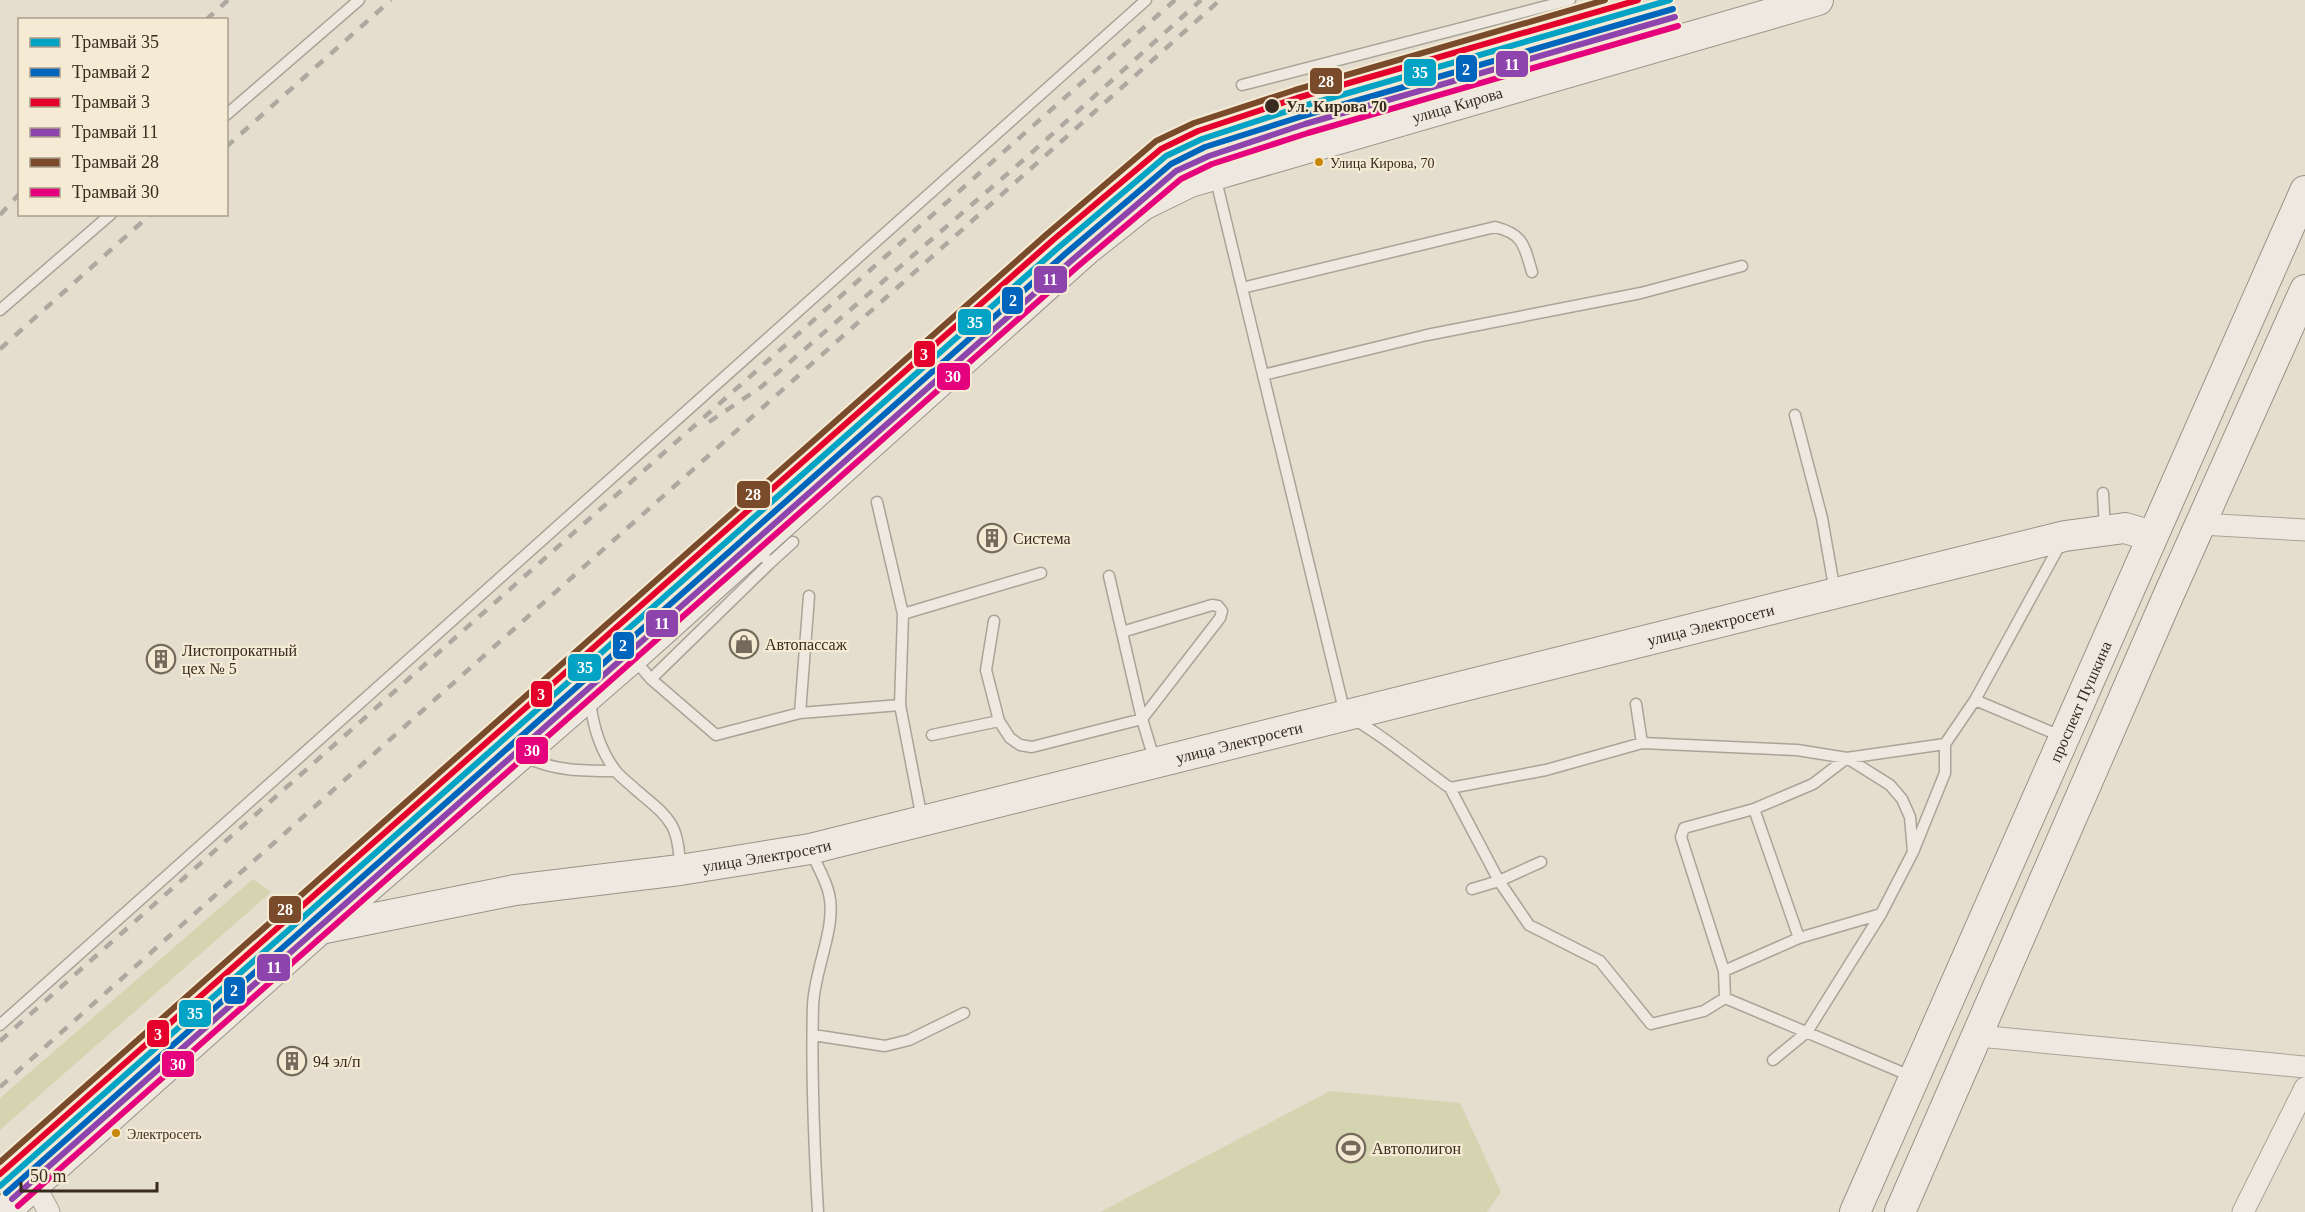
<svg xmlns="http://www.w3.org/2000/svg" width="2305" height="1212" font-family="Georgia,serif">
	<rect width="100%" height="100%" fill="#e5dece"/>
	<path fill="#d4d4b1" d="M253 879 271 892 0 1130V1098Z
		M1330 1091 1460 1103 1501 1192 1487 1212H1100Z"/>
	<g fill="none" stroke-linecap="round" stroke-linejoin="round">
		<g stroke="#aaa397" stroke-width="13">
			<path id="lane" d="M1242 85 1570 0
				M226 115 359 0
				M1215 176 1345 714C1383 735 1415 763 1450 788L1546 770 1642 743 1797 750 1847 758 1890 785 1902 799 1910 817 1913 852
				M1242 288 1495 227C1524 234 1524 246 1532 272
				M0 310 111 214
				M1263 375 1427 335 1641 293 1742 266
				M1795 415 1822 518 1835 592
				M2103 493 2105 530
				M877 502 903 614 900 705 922 819
				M770 563 793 542
				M1109 576 1142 719 1155 762
				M903 614 1041 573
				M994 621 986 670 999 721 1010 738 1020 745 1032 747 1142 719 1220 618 1222 611 1218 606 1212 605 1122 632
				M633 658 651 679 770 563 757 549
				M651 679 716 735 800 713 809 596
				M1975 700 2063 737
				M590 701C593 726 600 750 615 770 620 777 629 783 635 789 669 818 679 822 680 869
				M1636 704 1642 743
				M800 713 900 705
				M932 735 999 721
				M525 757C555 771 582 771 615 771
				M1450 788 1499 881 1529 925 1600 961 1651 1024 1704 1011 1725 998 1913 1077
				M1754 809 1799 938 1724 971 1681 837 1684 828 1754 809 1813 784 1847 758 1945 744
				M811 852C817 865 826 880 829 894 837 927 814 970 813 1006 811 1075 814 1143 818 1212
				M1472 889 1499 881 1541 862
				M1799 938 1881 914
				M1724 971 1725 998
				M0 1025 1146 0
				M813 1035 885 1046 909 1040 964 1013
				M1773 1060 1807 1032 1881 914 1913 852 1945 773V744L1975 700 2062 541"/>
		</g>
		<g stroke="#aaa397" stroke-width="23">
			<path id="street" d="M2201 524 2305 530
				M1978 1036 2305 1067
				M35 1186 49 1212
				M2243 1212 2305 1088"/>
		</g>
		<g stroke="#9a9287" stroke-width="32">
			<g id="secondary">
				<path id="s1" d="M320 929 515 890 680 870 810 849 2065 536 2125 528 2152 536"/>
				<path id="s2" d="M4 1212 320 929 632 658 1086 250 1143 205 1190 182 1818 0"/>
				<path id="s3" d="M1855 1212 2305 191"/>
				<path d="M1900 1212 2169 594 2305 290"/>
			</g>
		</g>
		<use href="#lane" stroke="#ede8e0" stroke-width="10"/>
		<use href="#street" stroke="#ede8e0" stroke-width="21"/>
		<use href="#secondary" stroke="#ede8e0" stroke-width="30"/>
		<path stroke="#ada8a0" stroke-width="4.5" stroke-dasharray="10 10" stroke-linecap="butt" d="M206 20 228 0
			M226 147 391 0
			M0 215 20 193
			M0 349 151 214
			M709 422 761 387 1028 156 1201 0
			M0 1041 1175 0
			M0 1087 1220 0"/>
		<g stroke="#f5ebd5" stroke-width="10">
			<path id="tram-1" d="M0 1186 1059 247 1166 156 1202 139 1300 107 1670 0"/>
		</g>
		<g stroke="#f5ebd5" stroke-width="10">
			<path id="tram-2" d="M6 1193 1065 254 1171 164 1205 147 1303 116 1673 9"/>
		</g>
		<g stroke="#f5ebd5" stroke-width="10">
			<path id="tram-3" d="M0 1174 1053 240 1161 149 1198 131 1297 98 1638 0"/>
		</g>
		<g stroke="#f5ebd5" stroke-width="10">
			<path id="tram-4" d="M12 1199 1071 261 1176 171 1209 156 1305 124 1675 17"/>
		</g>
		<g stroke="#f5ebd5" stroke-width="10">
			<path id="tram-5" d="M0 1162 1047 234 1156 141 1194 123 1295 90 1605 0"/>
		</g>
		<g stroke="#f5ebd5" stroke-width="10">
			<path id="tram-6" d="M18 1206 1077 267 1181 179 1212 164 1308 133 1678 26"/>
		</g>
		<use href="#tram-1" stroke="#03a3c5" stroke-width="6"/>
		<use href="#tram-2" stroke="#0065bd" stroke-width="6"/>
		<use href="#tram-3" stroke="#e4002b" stroke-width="6"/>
		<use href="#tram-4" stroke="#8e44ad" stroke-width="6"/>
		<use href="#tram-5" stroke="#7a4b2a" stroke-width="6"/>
		<use href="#tram-6" stroke="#e5007d" stroke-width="6"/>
	</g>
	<defs>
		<g id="building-ring" transform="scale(1.5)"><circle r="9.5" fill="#f5ebd5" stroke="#756a5c" stroke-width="1.5"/><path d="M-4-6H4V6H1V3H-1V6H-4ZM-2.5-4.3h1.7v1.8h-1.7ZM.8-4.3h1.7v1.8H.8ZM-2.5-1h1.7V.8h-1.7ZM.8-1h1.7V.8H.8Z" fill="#756a5c"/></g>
		<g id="shop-ring" transform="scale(1.5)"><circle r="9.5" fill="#f5ebd5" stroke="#756a5c" stroke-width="1.5"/><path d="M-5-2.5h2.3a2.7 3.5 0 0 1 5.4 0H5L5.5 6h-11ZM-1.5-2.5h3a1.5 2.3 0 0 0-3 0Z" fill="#756a5c"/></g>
		<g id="stadium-ring" transform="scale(1.5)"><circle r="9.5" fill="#f5ebd5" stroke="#756a5c" stroke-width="1.5"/><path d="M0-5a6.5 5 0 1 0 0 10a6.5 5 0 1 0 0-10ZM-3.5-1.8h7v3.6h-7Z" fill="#756a5c"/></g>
	</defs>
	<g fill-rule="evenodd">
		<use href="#building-ring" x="992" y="538"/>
		<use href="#shop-ring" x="744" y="644"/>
		<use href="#building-ring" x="161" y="659"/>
		<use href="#building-ring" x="292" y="1061"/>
		<use href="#stadium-ring" x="1351" y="1148"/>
	</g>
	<circle fill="#392b1f" stroke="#f5ebd5" stroke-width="2" cx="1272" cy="106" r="8"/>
	<g fill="#c88708" stroke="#f5ebd5" stroke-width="2">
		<circle cx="1319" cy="162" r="5"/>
		<circle cx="116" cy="1133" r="5"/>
	</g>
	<g text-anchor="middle" stroke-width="4.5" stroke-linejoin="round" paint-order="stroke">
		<g font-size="14" fill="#392b1f" stroke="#f5ebd5" text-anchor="start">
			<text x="1330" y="168">Улица Кирова, 70</text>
			<text x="127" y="1139">Электросеть</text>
		</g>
		<g font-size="16" fill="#392b1f" stroke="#f5ebd5">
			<text dy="6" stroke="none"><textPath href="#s2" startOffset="1851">улица Кирова</textPath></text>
			<text dy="6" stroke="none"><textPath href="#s1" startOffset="1425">улица Электросети</textPath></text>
			<text dy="6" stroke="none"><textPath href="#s3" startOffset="558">проспект Пушкина</textPath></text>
			<text dy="6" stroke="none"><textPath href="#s1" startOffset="939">улица Электросети</textPath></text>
			<text dy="6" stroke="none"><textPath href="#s1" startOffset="453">улица Электросети</textPath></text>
		</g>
		<g font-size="16" font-weight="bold" fill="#392b1f" stroke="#f5ebd5" text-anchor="start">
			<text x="1286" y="112">Ул. Кирова 70</text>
		</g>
		<g font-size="16" fill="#392b1f" stroke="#f5ebd5" text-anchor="start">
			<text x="1013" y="544">Система</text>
			<text x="765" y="650">Автопассаж</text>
			<text x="182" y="656">Листопрокатный<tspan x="182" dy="18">цех № 5</tspan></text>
			<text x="313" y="1067">94 эл/п</text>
			<text x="1372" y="1154">Автополигон</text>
		</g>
	</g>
	<g stroke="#f5ebd5" stroke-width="2">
		<rect x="1495" y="50" width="34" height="28" rx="6" fill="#8e44ad"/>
		<rect x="1455" y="54" width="23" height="29" rx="6" fill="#0065bd"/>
		<rect x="1403" y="58" width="34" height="29" rx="6" fill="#03a3c5"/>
		<rect x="1309" y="67" width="34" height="28" rx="6" fill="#7a4b2a"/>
		<rect x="1033" y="265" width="35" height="29" rx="6" fill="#8e44ad"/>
		<rect x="1001" y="286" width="23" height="29" rx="6" fill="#0065bd"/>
		<rect x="957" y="308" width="35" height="28" rx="6" fill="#03a3c5"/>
		<rect x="913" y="340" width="23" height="28" rx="6" fill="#e4002b"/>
		<rect x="936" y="362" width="35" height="29" rx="6" fill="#e5007d"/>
		<rect x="736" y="480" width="35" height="29" rx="6" fill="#7a4b2a"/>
		<rect x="645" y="609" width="34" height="29" rx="6" fill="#8e44ad"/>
		<rect x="612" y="631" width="23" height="29" rx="6" fill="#0065bd"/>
		<rect x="567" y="653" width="35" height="29" rx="6" fill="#03a3c5"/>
		<rect x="530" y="680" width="23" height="28" rx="6" fill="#e4002b"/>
		<rect x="515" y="736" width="34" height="29" rx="6" fill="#e5007d"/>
		<rect x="268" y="895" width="34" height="29" rx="6" fill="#7a4b2a"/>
		<rect x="256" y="953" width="35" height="29" rx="6" fill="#8e44ad"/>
		<rect x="223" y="976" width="23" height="29" rx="6" fill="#0065bd"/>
		<rect x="178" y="999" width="34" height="29" rx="6" fill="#03a3c5"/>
		<rect x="146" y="1019" width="24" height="29" rx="6" fill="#e4002b"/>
		<rect x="161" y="1050" width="34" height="28" rx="6" fill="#e5007d"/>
	</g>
	<g font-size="16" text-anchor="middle" font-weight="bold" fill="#fff">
		<text x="1512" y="70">11</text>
		<text x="1466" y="75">2</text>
		<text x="1420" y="78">35</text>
		<text x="1326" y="87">28</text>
		<text x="1050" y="285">11</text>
		<text x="1013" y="306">2</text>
		<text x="975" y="328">35</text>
		<text x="924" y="360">3</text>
		<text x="953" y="382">30</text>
		<text x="753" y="500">28</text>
		<text x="662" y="629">11</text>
		<text x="623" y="651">2</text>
		<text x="585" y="673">35</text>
		<text x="541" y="700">3</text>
		<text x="532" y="756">30</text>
		<text x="285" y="915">28</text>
		<text x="274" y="973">11</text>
		<text x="234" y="996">2</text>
		<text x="195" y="1019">35</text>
		<text x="158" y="1040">3</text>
		<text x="178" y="1070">30</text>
	</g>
	<rect x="18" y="18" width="210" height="198" fill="#f5ebd5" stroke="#aa9e8c" stroke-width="1.5"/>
	<rect x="30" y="38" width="30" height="9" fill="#03a3c5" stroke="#aa9e8c" stroke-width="1.5"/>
	<text x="72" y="48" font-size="18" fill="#392b1f">Трамвай 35</text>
	<rect x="30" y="68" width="30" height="9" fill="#0065bd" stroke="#aa9e8c" stroke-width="1.5"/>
	<text x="72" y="78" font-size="18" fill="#392b1f">Трамвай 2</text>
	<rect x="30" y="98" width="30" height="9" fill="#e4002b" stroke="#aa9e8c" stroke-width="1.5"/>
	<text x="72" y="108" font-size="18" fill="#392b1f">Трамвай 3</text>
	<rect x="30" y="128" width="30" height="9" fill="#8e44ad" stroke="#aa9e8c" stroke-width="1.5"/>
	<text x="72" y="138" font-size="18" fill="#392b1f">Трамвай 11</text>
	<rect x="30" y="158" width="30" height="9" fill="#7a4b2a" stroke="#aa9e8c" stroke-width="1.5"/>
	<text x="72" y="168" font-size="18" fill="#392b1f">Трамвай 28</text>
	<rect x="30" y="188" width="30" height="9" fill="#e5007d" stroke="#aa9e8c" stroke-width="1.5"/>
	<text x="72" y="198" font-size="18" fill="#392b1f">Трамвай 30</text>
	<path d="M21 1182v9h136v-9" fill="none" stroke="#392b1f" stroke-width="3"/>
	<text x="30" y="1182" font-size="18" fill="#392b1f" stroke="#f5ebd5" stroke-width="4.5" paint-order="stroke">50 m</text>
</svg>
